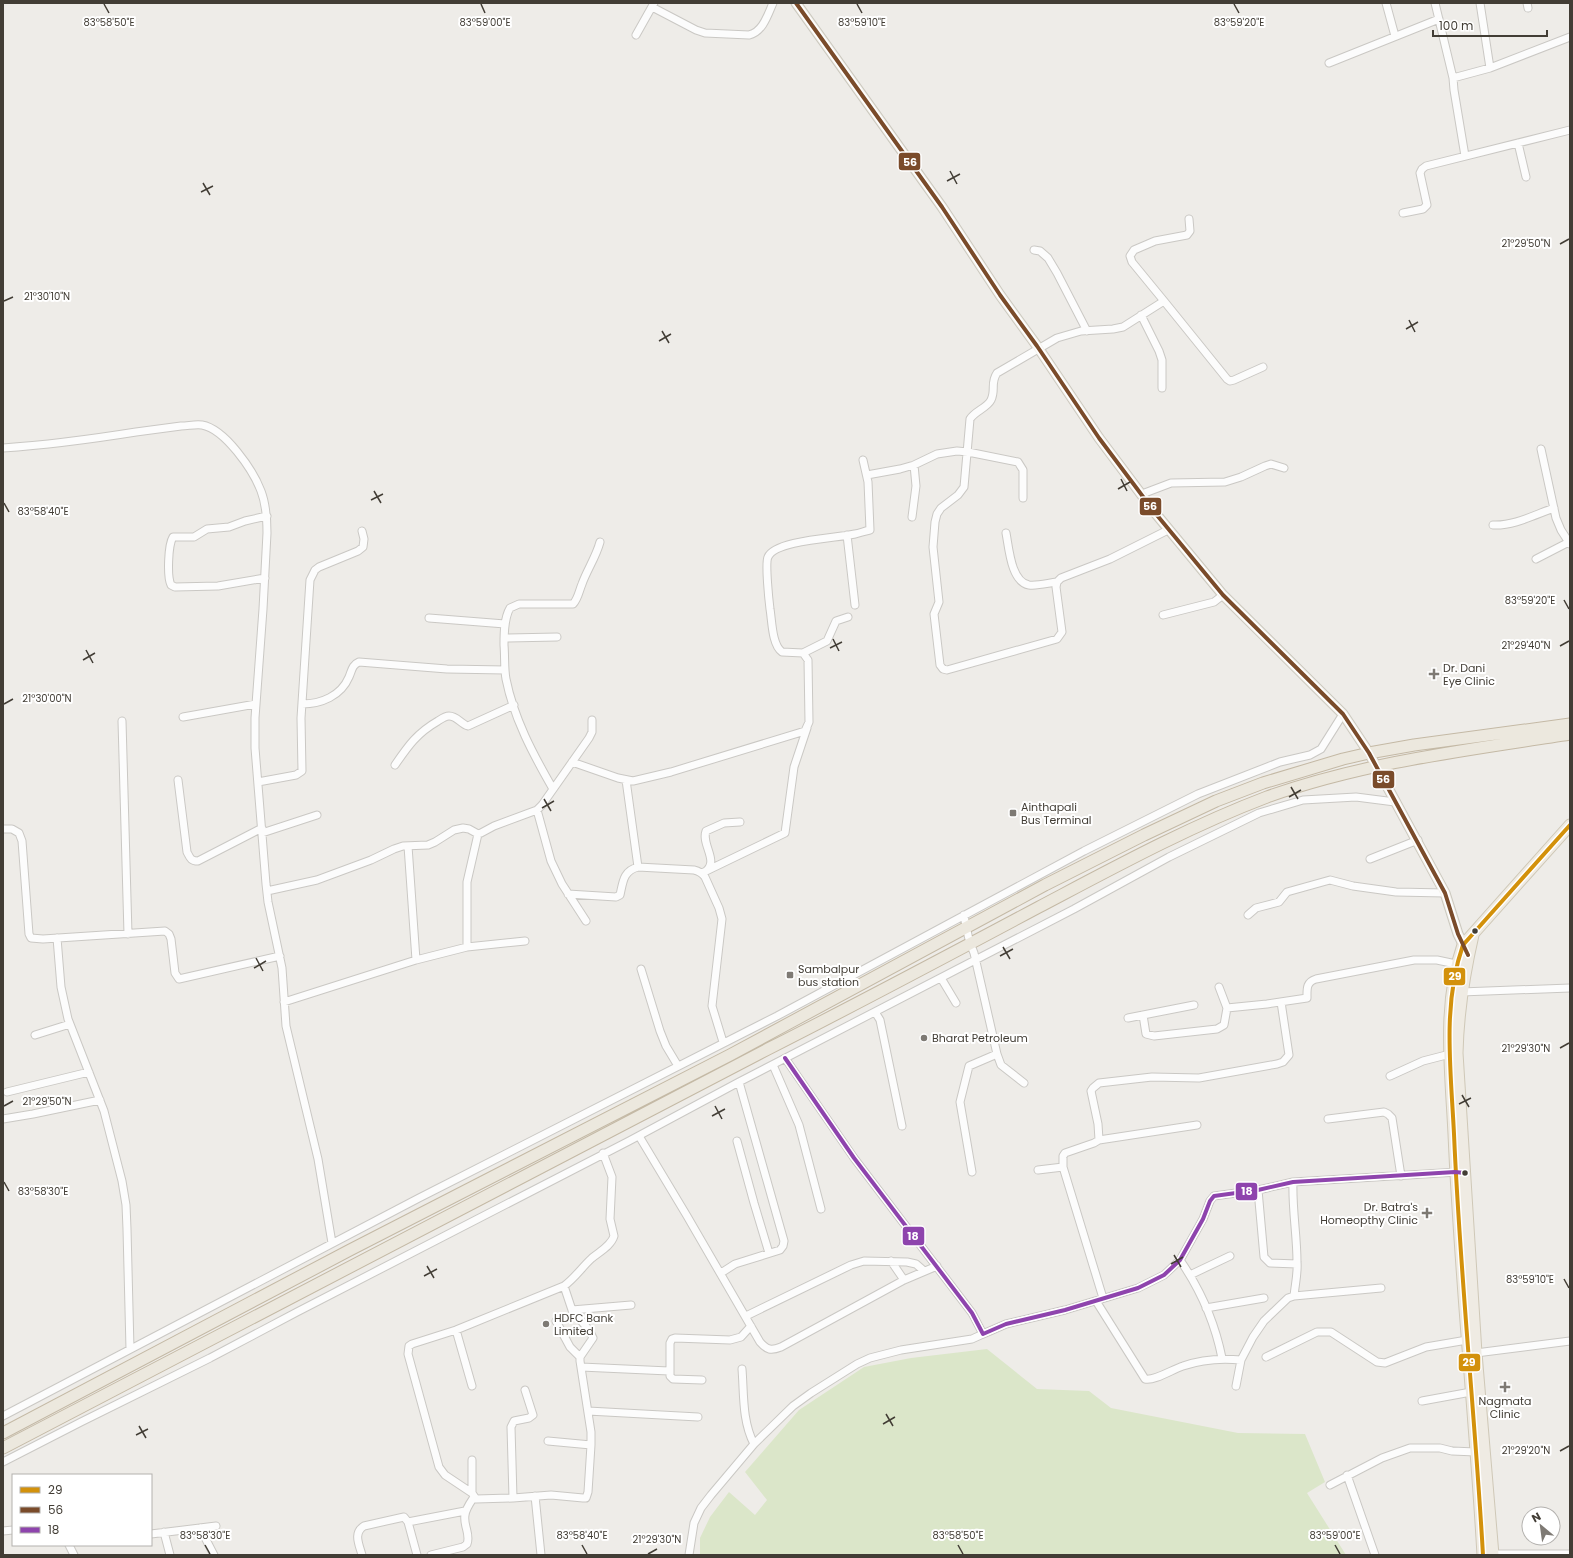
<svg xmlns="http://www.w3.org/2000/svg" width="1573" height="1558" font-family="Poppins,sans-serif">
	<rect width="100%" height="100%" fill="#eeece8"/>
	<path fill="#dbe6c9" d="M987 1349 1037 1389 1089 1391 1111 1408 1238 1433 1305 1434 1325 1482 1307 1493 1346 1555H700V1538L710 1517 729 1492 755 1515 767 1500 745 1472 799 1410 864 1367 911 1358Z"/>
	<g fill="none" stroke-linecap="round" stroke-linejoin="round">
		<g stroke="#cac8c4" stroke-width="9">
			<path id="minor" d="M1386 3 1395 36
				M1435 3 1453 78 1454 90 1465 156
				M1480 3 1490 68
				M1527 3 1528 8
				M652 7 696 30 705 33 749 35C763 32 768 14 773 3
				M636 35 654 3
				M1329 63 1439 19
				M1453 78 1490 68 1570 37
				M1518 143 1526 177
				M1403 213 1423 209 1427 205 1420 173 1422 169 1426 166 1570 130
				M1034 250 1040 251 1048 258 1057 273 1087 331
				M1164 301 1227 379 1230 381 1234 380 1263 367
				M1141 315 1159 351 1162 360V388
				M3 448C47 445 92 439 136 432 151 430 166 428 181 426 188 426 195 424 202 425 225 429 253 470 261 491 266 504 267 518 267 533L263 609 255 718V748L266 884 268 902 282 968 286 1026 318 1159 332 1243
				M1541 449 1556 518 1561 530 1570 544
				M867 475 900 469 914 465 937 454 957 451 968 452 1018 462 1023 470V498
				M1142 494 1171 483 1225 482 1241 477 1265 466 1271 464 1284 468
				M912 517 916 486 914 465
				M1493 525C1514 526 1534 515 1554 508
				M1168 530 1110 559 1061 578 1057 582 1056 587 1062 632 1057 639 947 670 943 669 940 665 934 614 939 602 933 547 935 522 937 514 941 508 958 495 964 487 970 419C975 411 987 408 991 400 996 390 990 383 997 373L1057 338 1081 331 1113 329 1123 327 1164 301 1132 262 1130 256 1134 250 1155 241 1187 235 1190 231 1189 219
				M1006 533C1009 548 1011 582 1029 585 1038 586 1048 583 1057 582
				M847 535 855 605
				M1536 559 1569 542
				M265 578 218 586 175 587 171 585C167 577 168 545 173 537H194L207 529 229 527 245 521 267 516
				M1163 615 1214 602 1223 595
				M429 618 505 624
				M504 638 557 637
				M803 653 827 641 836 621 848 617
				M302 704C321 704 341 696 349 677 352 670 352 665 359 662L447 669 505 670
				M183 717 256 704
				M122 721 128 934
				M572 762 618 778 633 781 671 772 805 731 809 722 808 660 803 653 782 652C772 645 772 621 770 609 769 601 765 563 768 557 775 540 838 538 855 534 860 533 865 531 870 530L868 482 863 460
				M395 765C408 746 417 733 438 721 441 719 445 716 449 716 457 716 461 724 468 726L514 705
				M178 780 187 852C190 858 191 861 198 861L262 828
				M626 780 638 867
				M258 782 296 775 302 771 301 718 310 580 315 570 319 567 358 551 363 547 364 539 362 531
				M553 789C533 754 514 719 506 679 504 668 505 656 504 645 504 634 504 618 510 608L519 604H573C578 599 579 591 582 584 587 570 596 557 600 542
				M537 810 551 861 562 884 586 921
				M3 829H12L19 833 22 841 29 934 31 938 43 939 165 931 169 934 171 939 175 973 179 979 280 956
				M262 833 317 815
				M408 846 416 960
				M1370 859 1418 840
				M706 871C719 861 701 844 706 831L724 823 740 822
				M702 873 785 833 794 767 807 728
				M267 891 317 880 371 860 394 849 403 846 428 845 435 842 454 830 463 828 469 829 478 834 481 833 494 826 537 810 542 805 589 738 592 732V720
				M568 894 616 897 620 895C623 882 623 871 638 867L694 870C699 871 702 873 705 877L719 908 722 919 712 1006 723 1042
				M964 915C966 928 968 940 974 953L997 1054 969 1066 960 1102 972 1172
				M1248 915 1256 908 1279 902 1287 892 1330 880 1353 886 1396 892 1445 893
				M57 938 61 987 68 1019 104 1111 122 1181 126 1205 127 1229 130 1349
				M467 947V882L478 834
				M641 969 660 1031 666 1046 678 1066
				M941 978 956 1003
				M1219 987 1227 1008 1267 1004 1307 998C1307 989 1306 982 1316 979L1414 960H1437L1456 964
				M1461 992 1570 988
				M284 1002 416 960 467 947 525 941
				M875 1012 880 1020 902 1126
				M1143 1015 1146 1034 1154 1036 1217 1029 1224 1025 1227 1008
				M1128 1018 1194 1005
				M35 1035 70 1024
				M997 1054 1001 1065 1024 1083
				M785 1058 854 1158 972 1313 983 1334 1006 1324 1065 1310 1138 1288 1164 1275 1180 1260 1203 1219 1210 1201 1214 1196 1258 1190 1293 1182 1458 1172
				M773 1065 799 1125 821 1209
				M1390 1076 1423 1061 1450 1054
				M7 1092 89 1072
				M3 1119 33 1114 100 1100
				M1328 1119 1384 1112 1388 1114 1392 1118 1401 1176
				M639 1136 687 1216 760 1342C767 1350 771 1351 781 1347L904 1280 937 1266
				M1099 1140 1197 1125
				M737 1141 754 1203 769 1253
				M1063 1167V1156L1065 1153 1094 1143 1099 1140 1098 1124 1091 1091 1093 1088 1099 1083 1152 1077 1199 1078 1277 1064 1283 1062 1289 1055 1281 1002
				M1038 1170 1063 1167 1103 1298
				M1258 1190 1264 1257 1270 1263 1297 1264
				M1180 1260C1200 1289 1215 1323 1222 1358
				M891 1261 904 1280
				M721 1273 735 1264 780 1250 783 1246 784 1241 739 1082
				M1190 1275 1230 1256
				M1294 1296 1381 1288
				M1096 1301 1145 1379C1155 1381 1173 1369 1183 1366 1203 1359 1221 1358 1241 1360
				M1206 1308 1264 1298
				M572 1310 631 1305
				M746 1316 851 1265 864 1261 907 1262 916 1264 924 1271
				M556 1321 570 1347 580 1357
				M456 1330 472 1386
				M1476 1353 1570 1341
				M1266 1357 1317 1332H1331L1377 1362 1385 1363 1426 1347 1467 1340
				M581 1367 669 1371
				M742 1369C744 1394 742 1421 754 1444
				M702 1380 673 1379 670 1376V1343L672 1339 675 1338 730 1340 741 1337 751 1326
				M1236 1386 1241 1360 1253 1337 1264 1321 1288 1298 1294 1296C1295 1285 1298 1273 1297 1262 1297 1235 1292 1209 1293 1182
				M1422 1401 1471 1392
				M588 1411 698 1417
				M3 1416 419 1198 777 1016 1084 851 1198 794 1280 762 1310 755 1321 749 1343 714
				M548 1441 591 1445V1432L580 1361V1357L593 1338 589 1330 572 1310 564 1286C575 1278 582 1267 592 1258 599 1252 611 1246 614 1236L610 1219 612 1177 603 1153
				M472 1460V1493L476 1499 513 1498 551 1495 583 1498H586L588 1492 591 1445
				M3 1462 81 1422 210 1358 297 1312 629 1141 739 1082 1074 909 1169 857 1259 813 1303 800 1356 797 1395 802
				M1347 1475 1375 1555
				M1330 1485 1382 1458 1410 1448H1440L1452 1451 1476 1452
				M472 1493 445 1475 439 1467 408 1354 409 1346 412 1344 456 1330 564 1286
				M535 1496 541 1555
				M513 1498 511 1427 514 1421 529 1418 533 1415 525 1390
				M408 1522 465 1511
				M200 1528 214 1555
				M3 1531 13 1530
				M164 1532 170 1555
				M151 1534 216 1526
				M69 1545 74 1555
				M1493 1554H1569
				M362 1555C359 1544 353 1533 364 1526L404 1517 408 1522 417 1555
				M431 1555 463 1547 467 1544C471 1535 463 1525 465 1515 466 1508 470 1503 474 1497
				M689 1555 694 1523 701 1508 711 1495 754 1444 793 1406 811 1393 857 1364 870 1358 901 1350 972 1339 983 1334"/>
		</g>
		<g stroke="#ccc9bf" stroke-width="11">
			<path id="secondary" d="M796 3 942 207 1000 295 1037 346 1099 438 1156 514 1223 595 1343 714 1369 753 1445 893 1458 934 1466 950"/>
		</g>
		<g stroke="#cfc8b7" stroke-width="13">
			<path id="primary" d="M1473 935C1464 974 1458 1012 1457 1053L1476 1353 1493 1555
				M1483 1555C1475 1415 1460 1275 1454 1134 1451 1071 1442 1005 1463 945L1570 825"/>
		</g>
		<g stroke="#c4b9a5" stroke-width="13">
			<path id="trunk" d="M3 1433 350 1250 730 1055 1045 885 1144 835 1216 801 1263 783 1343 759 1369 753 1414 745 1570 724
				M3 1448 768 1049C859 1003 949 955 1039 907 1113 868 1188 827 1267 797 1365 762 1468 750 1570 734"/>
		</g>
		<use href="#minor" stroke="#fcfcfc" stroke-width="7"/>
		<use href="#secondary" stroke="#f5f3ee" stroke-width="9"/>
		<use href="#primary" stroke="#efebe3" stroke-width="11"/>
		<use href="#trunk" stroke="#ece8de" stroke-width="11"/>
		<g stroke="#fff" stroke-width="7">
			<path id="bus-1" d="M1483 1555C1475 1415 1460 1275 1454 1134 1451 1071 1442 1005 1463 945L1570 825"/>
		</g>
		<g stroke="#fff" stroke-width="7">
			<path id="bus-2" d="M796 3 942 207 1000 295 1037 346 1099 438 1156 514 1223 595 1343 714 1369 753 1445 893 1458 934 1468 955"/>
		</g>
		<g stroke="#fff" stroke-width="7">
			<path id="bus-3" d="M785 1058 854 1158 972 1313 983 1334 1006 1324 1065 1310 1138 1288 1164 1275 1180 1260 1203 1219 1210 1201 1214 1196 1258 1190 1293 1182 1455 1172 1465 1173"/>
		</g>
		<use href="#bus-1" stroke="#d3910b" stroke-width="4"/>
		<use href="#bus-2" stroke="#7a4b2a" stroke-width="4"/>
		<use href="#bus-3" stroke="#8e44ad" stroke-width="4"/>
	</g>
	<path fill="none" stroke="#423d35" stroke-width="1.5" d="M104 4 109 13M481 4 485 13M857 4 862 13M1234 4 1239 13M950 171 957 184M947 181 960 174M203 183 210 195M201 192 213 186M1560 244 1569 239M4 301 13 297M1409 320 1415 332M1406 329 1418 322M662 331 669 343M659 341 671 334M1121 479 1127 491M1118 489 1130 482M374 491 381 503M371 500 383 494M4 503 9 512M1564 600 1569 609M833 639 839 651M1560 646 1569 641M830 648 842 642M86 650 93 663M83 660 95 653M4 704 13 699M1291 787 1298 799M1289 797 1301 790M544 799 551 811M542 808 554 801M1003 947 1010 959M1000 956 1013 949M256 958 263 971M254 968 266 961M1560 1048 1569 1043M1462 1095 1469 1107M1459 1104 1471 1098M4 1106 13 1101M715 1106 722 1119M712 1116 725 1109M4 1182 9 1191M1174 1255 1181 1267M1171 1264 1183 1257M427 1266 434 1278M424 1276 437 1269M1564 1279 1569 1288M886 1414 893 1426M883 1424 895 1417M139 1426 146 1438M136 1435 148 1429M1560 1451 1569 1446M205 1545 210 1554M582 1545 587 1554M958 1545 963 1554M1335 1545 1340 1554M648 1554 657 1549"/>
	<g fill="#7e7a74" stroke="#fff" stroke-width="1.5">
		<path d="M1432 668h4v4h4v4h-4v4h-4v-4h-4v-4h4z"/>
		<rect x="1009" y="809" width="8" height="8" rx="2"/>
		<rect x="786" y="971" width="8" height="8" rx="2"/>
		<circle cx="924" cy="1038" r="4"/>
		<path d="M1425 1207h4v4h4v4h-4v4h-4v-4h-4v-4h4z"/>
		<circle cx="546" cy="1324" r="4"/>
		<path d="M1503 1381h4v4h4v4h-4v4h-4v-4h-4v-4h4z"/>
	</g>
	<g fill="#423d35" stroke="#fff" stroke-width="1.5">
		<circle cx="1475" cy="931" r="3.5"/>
		<circle cx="1465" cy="1173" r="3.5"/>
	</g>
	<g text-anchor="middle" stroke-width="4" stroke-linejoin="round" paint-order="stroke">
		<g font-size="11" fill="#423d35" stroke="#fff" text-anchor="start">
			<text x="1443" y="672">Dr. Dani<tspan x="1443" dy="13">Eye Clinic</tspan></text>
			<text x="1021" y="811">Ainthapali<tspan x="1021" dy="13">Bus Terminal</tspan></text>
			<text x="798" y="973">Sambalpur<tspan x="798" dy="13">bus station</tspan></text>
			<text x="932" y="1042">Bharat Petroleum</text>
			<text x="1418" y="1211" text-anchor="end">Dr. Batra's<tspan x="1418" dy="13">Homeopthy Clinic</tspan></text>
			<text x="554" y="1322">HDFC Bank<tspan x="554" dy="13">Limited</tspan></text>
			<text x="1505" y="1405" text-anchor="middle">Nagmata<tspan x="1505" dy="13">Clinic</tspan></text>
		</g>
	</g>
	<g font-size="10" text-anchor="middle" fill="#423d35" stroke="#fff" stroke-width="4" stroke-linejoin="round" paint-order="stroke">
		<text x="109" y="26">83°58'50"E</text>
		<text x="485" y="26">83°59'00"E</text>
		<text x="862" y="26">83°59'10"E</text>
		<text x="1239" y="26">83°59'20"E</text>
		<text x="1526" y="247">21°29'50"N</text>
		<text x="47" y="300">21°30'10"N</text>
		<text x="43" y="515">83°58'40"E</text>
		<text x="1530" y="604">83°59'20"E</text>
		<text x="1526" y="649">21°29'40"N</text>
		<text x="47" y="702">21°30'00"N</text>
		<text x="1526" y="1052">21°29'30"N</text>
		<text x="47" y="1105">21°29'50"N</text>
		<text x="43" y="1195">83°58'30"E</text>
		<text x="1530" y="1283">83°59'10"E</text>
		<text x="1526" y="1454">21°29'20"N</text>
		<text x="205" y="1539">83°58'30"E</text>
		<text x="582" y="1539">83°58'40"E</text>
		<text x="958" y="1539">83°58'50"E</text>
		<text x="1335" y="1539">83°59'00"E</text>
		<text x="657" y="1543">21°29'30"N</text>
	</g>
	<g stroke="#fff" stroke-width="1.5">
		<rect x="898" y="152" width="23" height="19" rx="4" fill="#7a4b2a"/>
		<rect x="1139" y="497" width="23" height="19" rx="4" fill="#7a4b2a"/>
		<rect x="1372" y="770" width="23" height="19" rx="4" fill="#7a4b2a"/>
		<rect x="1443" y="967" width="23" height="19" rx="4" fill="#d3910b"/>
		<rect x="1235" y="1182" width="23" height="19" rx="4" fill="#8e44ad"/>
		<rect x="902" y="1226" width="23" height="20" rx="4" fill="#8e44ad"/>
		<rect x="1458" y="1353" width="23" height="19" rx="4" fill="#d3910b"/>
	</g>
	<g font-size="11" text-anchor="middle" font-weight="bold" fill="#fff">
		<text x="910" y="166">56</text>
		<text x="1150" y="510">56</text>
		<text x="1383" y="783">56</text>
		<text x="1455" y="980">29</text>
		<text x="1247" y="1195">18</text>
		<text x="913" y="1240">18</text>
		<text x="1469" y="1366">29</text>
	</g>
	<rect width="1573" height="1558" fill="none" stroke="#423d35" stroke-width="8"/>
	<rect x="12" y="1474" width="140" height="72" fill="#ffffff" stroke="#b3b1ae"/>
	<rect x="20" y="1487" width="20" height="6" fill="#d3910b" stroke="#b3b1ae"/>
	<text x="48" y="1494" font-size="12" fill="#423d35">29</text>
	<rect x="20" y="1507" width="20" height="6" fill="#7a4b2a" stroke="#b3b1ae"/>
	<text x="48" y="1514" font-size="12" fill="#423d35">56</text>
	<rect x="20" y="1527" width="20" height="6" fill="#8e44ad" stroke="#b3b1ae"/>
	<text x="48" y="1534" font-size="12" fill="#423d35">18</text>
	<g transform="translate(1541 1526) rotate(331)"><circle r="19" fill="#ffffff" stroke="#b3b1ae"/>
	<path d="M0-3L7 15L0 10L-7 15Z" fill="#7e7a74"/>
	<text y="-6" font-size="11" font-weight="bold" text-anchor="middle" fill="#423d35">N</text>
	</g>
	<path d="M1433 30v6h114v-6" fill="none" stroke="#423d35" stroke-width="2"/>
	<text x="1439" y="30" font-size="12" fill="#423d35" stroke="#ffffff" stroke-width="3" paint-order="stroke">100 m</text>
</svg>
